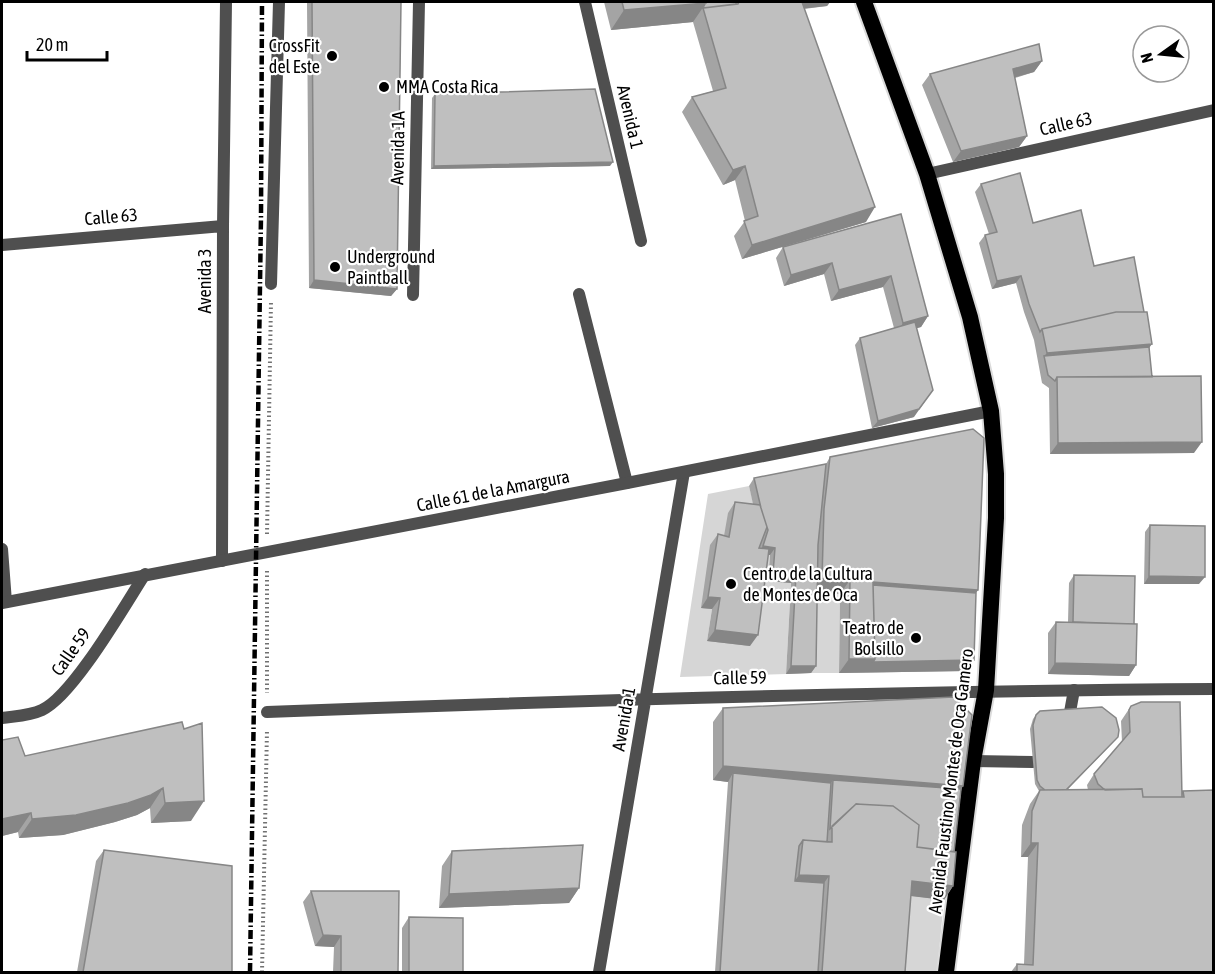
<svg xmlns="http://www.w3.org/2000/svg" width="1215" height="974" font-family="'Asap Condensed',sans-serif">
	<rect width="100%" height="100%" fill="#fff"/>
	<path fill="#d6d6d6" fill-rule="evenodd" d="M749 486 762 538 758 554 770 555 768 580 791 583 786 674 680 677 708 494ZM761 560 707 641 712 609Z
		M812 592 840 594 839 673H811Z
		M902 895 944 900 937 972H897Z"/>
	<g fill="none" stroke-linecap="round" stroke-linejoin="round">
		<g stroke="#dbdbdb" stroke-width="20">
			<path id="trunk" d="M864 2 927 174 970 317 991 411 996 474V518L986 690 973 761 946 972"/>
		</g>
		<path stroke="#717171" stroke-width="4" stroke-dasharray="1.5 3" stroke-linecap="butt" d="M267 534 271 301
			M267 571V693
			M262 972 267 730"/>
		<path stroke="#4f4f4f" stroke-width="12" d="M271 284 279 2
			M579 294 627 483
			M2 549 6 602
			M1070 712 1074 690
			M973 761 1033 762"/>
		<path stroke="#4f4f4f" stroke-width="12" d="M585 2 641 241
			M927 174 1214 110
			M2 245 223 226
			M413 295 419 2
			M222 561 223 226 226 2
			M267 712C583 700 898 691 1214 689
			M2 718C15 716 29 716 42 710 73 696 125 605 145 574
			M599 972 684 472"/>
		<path stroke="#4f4f4f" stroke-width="12" d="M2 603 627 483 991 411"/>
		<use href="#trunk" stroke="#000" stroke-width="16"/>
		<path stroke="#000" stroke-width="4.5" stroke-dasharray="9 3 1.5 3" stroke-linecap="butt" d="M250 972 261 216 262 2"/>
	</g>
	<path fill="#a4a4a4" d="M307 2H401L397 289 391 296 309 288Z
		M604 2H830L827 6 804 9 866 222 742 259 734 236 745 221 735 180 723 185 682 112 692 97 713 91 693 22 611 30Z
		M1042 61 1034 72 1015 78 1027 136 1019 147 953 162 922 85 930 74Z
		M435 94 610 166 431 169 432 98Z
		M981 184 1094 266 1149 347 1152 377 1194 453 1050 454 1049 388 1042 383 1034 340 1024 312 1016 283 992 289 979 243 985 235 989 234 975 192Z
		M901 214 928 316 921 327 917 328 914 417 872 428 855 345 860 338 894 328 883 287 831 301 824 274 784 286 776 258 783 247Z
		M830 457 978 590 976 593 966 671 839 673 840 594 817 593 816 666 811 673 786 674 791 583 768 581 770 555H768L750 646 707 641 712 609 701 608 710 545 718 534 724 536 728 513 735 502 753 504 749 486 754 478 826 464Z
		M1150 525 1199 584H1144L1145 532Z
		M1074 575 1134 624 1136 665 1129 676 1048 674V633L1056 622H1068L1069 583Z
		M1131 706 1182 793 1183 791 1214 972H1011L1017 964H1024L1028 857H1021L1022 825 1030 804 1039 791 1035 784 1030 729 1033 719 1036 715 1115 740 1067 790H1088L1087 785 1094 774 1122 742 1121 721Z
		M723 708 963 786 961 789 954 852 953 886 944 900 911 896 905 972H715L728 782 713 780V722Z
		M182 722 191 821 151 823 150 808 137 815 115 822 63 835 19 838 18 832 2 836V740L25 756Z
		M104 850 232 972H77L96 861Z
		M452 851 579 888 569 903 439 908 442 866Z
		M311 891 398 972H333L334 947 315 946 303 902Z
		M409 917 463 972H402V928Z"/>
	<path fill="#868686" d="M796 2H830L827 6 790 10Z
		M706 3 693 22 611 30 624 10Z
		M1042 61 1034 72 1005 80 1013 69Z
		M1027 136 1019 147 953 162 961 151Z
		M613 162 610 166 431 169 434 166Z
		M745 166 735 180 723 185 733 170Z
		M875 207 866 222 742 259 752 245Z
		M832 263 824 274 784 286 791 275Z
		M891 276 883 287 831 301 839 290Z
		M1021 276 1016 283 992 289 997 281Z
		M314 280 397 289 391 296 309 288Z
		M928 316 921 327 896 334 903 323Z
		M1152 344 1144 355 1044 356 1047 353Z
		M933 390 914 417 872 428 878 421Z
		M1202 442 1194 453 1050 454 1058 443Z
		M763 546 775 548 770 555 758 554Z
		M773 573 796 575 791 583 768 581Z
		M1149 576 1205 577 1199 584H1144Z
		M822 578 850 580 840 594 812 592Z
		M873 582 978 590 968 604 871 597Z
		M708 597 720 598 712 609 701 608Z
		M715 630 758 635 750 646 707 641Z
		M849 659H875L974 660 966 671 839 673Z
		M1055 663 1136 665 1129 676 1048 674Z
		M791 666H816L811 673 786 674Z
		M1118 737 1061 796 1046 791Z
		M723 766 963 786 954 800 833 780 826 790 733 773 728 782 713 780Z
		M163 788 150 808 137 815 115 822 63 835 19 838 32 819Z
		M204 801 191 821 151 823 165 803Z
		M31 813 18 832 2 836V819Z
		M1031 843H1038L1028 857H1021Z
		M799 875 829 876 819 890 789 889Z
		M912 881 953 886 944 900 902 895Z
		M579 888 569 903 439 908 449 894Z
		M323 935 341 936 334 947 315 946Z"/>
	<path fill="#bfbfbf" stroke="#868686" stroke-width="1.5" d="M312 2H401L397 289 314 280Z
		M622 2H706V3L624 10Z
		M706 2H736V4L703 8Z
		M739 2H802L875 207 752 245 744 221 758 216 745 166 733 170 692 97 726 88 703 8 738 4Z
		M1039 44 1042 61 1013 69 1027 136 961 151 930 74Z
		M595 89 613 162 434 166 435 94Z
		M1020 173 1033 223 1081 210 1094 266 1134 257 1144 312H1116L1042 329 1040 332 1029 304 1021 276 997 281 985 235 997 232 981 184Z
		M901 214 928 316 903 323 891 276 839 290 832 263 791 275 783 247Z
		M1116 312H1147L1152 344 1047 353 1042 329Z
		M915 322 933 390 919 409 878 421 860 338Z
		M1149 347 1152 377H1057L1055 381 1048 375 1044 356Z
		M1201 376 1202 442 1058 443 1057 377Z
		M973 429 984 438 978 590 873 582 875 659H849L850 580 822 578 824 509 830 457Z
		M826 464 818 545 816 666H791L796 575 773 573 775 548 763 546 768 530 767 527 761 508 754 478Z
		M735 502 760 505 767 527 759 548 769 549 758 635 715 630 720 598 708 597 718 534 729 537Z
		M1150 525 1205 526V577L1149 576Z
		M1074 575 1135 576 1134 624 1073 622Z
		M873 585 976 593 974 660 873 662 875 659Z
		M1056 622 1137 624 1136 665 1055 663Z
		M954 697 972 715 963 786 723 766V708Z
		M1141 702H1180L1182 797H1143L1142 789 1105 790 1098 784 1094 774 1130 732 1129 710 1131 706Z
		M1102 707 1116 718 1119 730 1118 737 1066 790H1045L1040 786 1037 780 1033 725 1036 715 1040 711Z
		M182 722 184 729 202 723 204 801 165 803 163 788 151 795 128 803 76 815 32 819 31 813 2 819V740L18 737 25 756Z
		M733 773 831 783 827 842 803 840 799 846 795 881 824 883 818 972H720Z
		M833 780 961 789 954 852 917 847 919 825 893 806 856 804 830 829Z
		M1142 789 1143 797H1184L1183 791 1214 790V972H1017V964L1033 965 1038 843H1031L1032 811 1040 790Z
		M856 804 893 806 919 825 917 847 956 852 953 886 912 881 905 972H822L829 876 799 875 803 840 832 842V826Z
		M583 845 579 888 449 894 452 851Z
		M104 850 232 866V972H83Z
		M311 891H399L398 972H341V936L323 935Z
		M409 917 463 918V972H409Z"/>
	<g fill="#000" stroke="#fff" stroke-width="2">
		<circle cx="332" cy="56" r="6"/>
		<circle cx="384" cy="87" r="6"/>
		<circle cx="335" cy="267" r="6"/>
		<circle cx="731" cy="584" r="6"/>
		<circle cx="916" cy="638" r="6"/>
	</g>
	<g text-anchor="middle" stroke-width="4.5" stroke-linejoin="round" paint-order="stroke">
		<g font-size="18" fill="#000" stroke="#fff" text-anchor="start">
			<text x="320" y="52" text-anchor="end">CrossFit<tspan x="320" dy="21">del Este</tspan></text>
			<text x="396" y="93">MMA Costa Rica</text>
			<text x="347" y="263">Underground<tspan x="347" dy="21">Paintball</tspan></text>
			<text x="743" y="580">Centro de la Cultura<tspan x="743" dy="21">de Montes de Oca</tspan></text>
			<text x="904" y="634" text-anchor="end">Teatro de<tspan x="904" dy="21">Bolsillo</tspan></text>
		</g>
		<g font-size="18" fill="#000" stroke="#fff">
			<text transform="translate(630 117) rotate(77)" y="6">Avenida 1</text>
			<text transform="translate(1066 124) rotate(-13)" y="6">Calle 63</text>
			<text transform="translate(398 148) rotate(-89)" y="6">Avenida 1A</text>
			<text transform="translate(111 217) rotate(-5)" y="6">Calle 63</text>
			<text transform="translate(205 281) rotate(-90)" y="6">Avenida 3</text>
			<text transform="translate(493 491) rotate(-11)" y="6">Calle 61 de la Amargura</text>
			<text transform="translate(71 652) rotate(-55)" y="6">Calle 59</text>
			<text transform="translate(740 678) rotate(-1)" y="6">Calle 59</text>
			<text transform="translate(624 719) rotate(-80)" y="6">Avenida 1</text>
			<text transform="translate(951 781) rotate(-83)" y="6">Avenida Faustino Montes de Oca Gamero</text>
		</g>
	</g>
	<rect width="1215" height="974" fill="none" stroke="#000000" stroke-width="6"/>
	<g transform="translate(1161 54) rotate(255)"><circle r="28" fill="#ffffff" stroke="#999999" stroke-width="1.5"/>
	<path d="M0-4.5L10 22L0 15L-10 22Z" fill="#000000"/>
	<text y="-9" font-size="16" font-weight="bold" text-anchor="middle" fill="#000000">N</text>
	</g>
	<path d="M27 51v9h80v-9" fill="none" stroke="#000000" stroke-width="3"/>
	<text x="36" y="51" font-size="18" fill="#000000" stroke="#ffffff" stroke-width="4.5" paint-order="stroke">20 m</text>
</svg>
